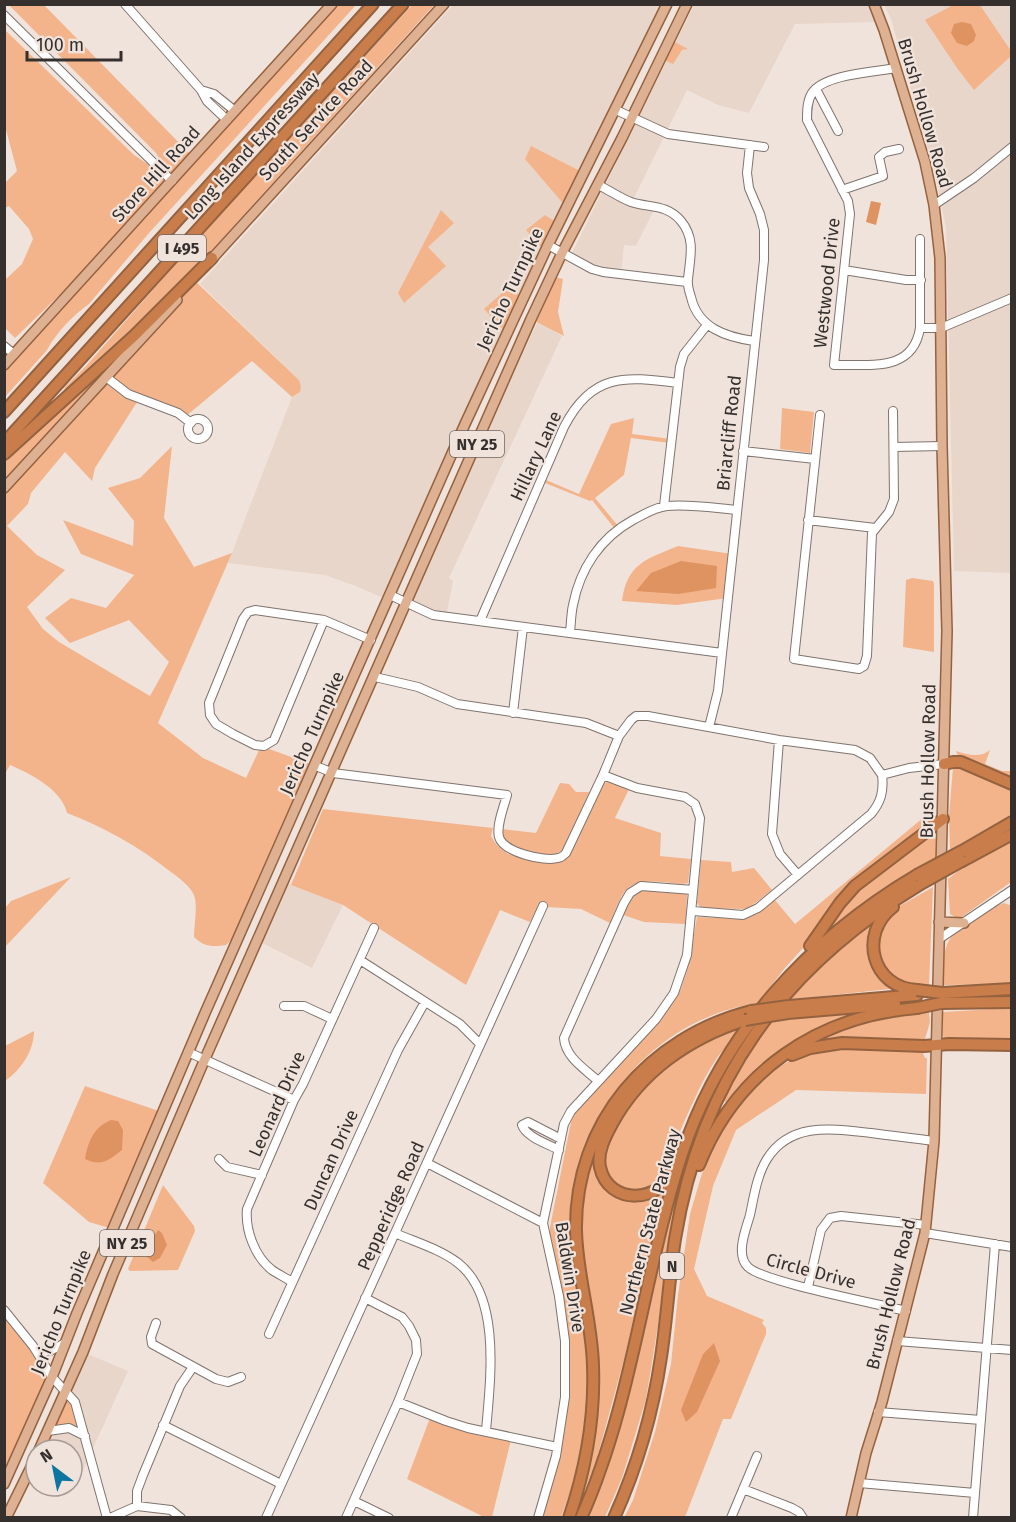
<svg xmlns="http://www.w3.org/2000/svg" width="1016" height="1522" font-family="'Fira Sans',sans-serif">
	<rect width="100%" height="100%" fill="#f0e3dc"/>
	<path fill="#e9d6ca" d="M453 5H662L388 600 358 587 325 575 228 563 292 397 298 394 301 386 299 380 200 284Z
		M694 5H868L877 22 795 24 749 113 718 105 687 90 632 202 656 206 636 246 624 245 621 274 603 271 571 255Z
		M884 5H1011L1012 570 1009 573 954 571 946 228 934 169 891 19Z
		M538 321 562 336 449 578 453 581 446 617 407 602Z
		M286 883 343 905 312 968 260 942Z
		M83 1352 128 1371 76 1486 61 1491 53 1486H72V1450H40Z"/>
	<path fill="#f3b48b" d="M9 5H44L193 157 130 227 15 338 5 328V280L22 264 33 239 29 229 9 206 5 208V183L17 171 5 126 4 29 134 155 171 179 156 153Z
		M337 5H356L149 233 89 304C73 315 56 333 47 350L5 397V370Z
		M412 5H434L191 273 159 307 64 391 65 387 86 366 180 259Z
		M953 5H980L1011 51V56L974 90 957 68 925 20Z
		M669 39 688 49 682 50 673 64 660 58Z
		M531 146 584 173 567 208 525 159Z
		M441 210 454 223 428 247 446 266 404 303 398 293Z
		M545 215 559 224 545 251 526 230Z
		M551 276 563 279 558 312 564 336 531 319Z
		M194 280 299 380 301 386 300 392 292 397 252 361 185 417 139 399 95 468 92 481 65 452 31 493 28 504 7 526 37 555 65 570 27 607 43 629 59 642 150 696 169 662 129 620 70 643 45 618 71 598 106 608 134 575 81 554 63 520 133 546 134 521 108 488 140 478 172 446 164 518 194 567 232 553 158 723 203 758 246 778 261 746 316 766 243 929 226 945C212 947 204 947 194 937 194 925 198 906 194 895 190 886 179 878 171 872 139 847 106 828 67 813 62 790 31 774 10 765L5 774V488Z
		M510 286 523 299 507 334 484 309Z
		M102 371 104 372 5 480V459Z
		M782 408 814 412 810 453 780 449Z
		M634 418 632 434 671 439 670 443 631 438 624 475 595 498 619 527 615 529 592 500 590 501 545 483 546 480 579 494 611 424Z
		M678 546 732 554 727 598 677 605 622 601C627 563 647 559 678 546Z
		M912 578 933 581 934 584V652L903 647 906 580Z
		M990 750 985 764 1002 771H1011V781L959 758 956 751C967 755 981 758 990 750Z
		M957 765 1011 788V814L1000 823 950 851 949 815 953 768H956Z
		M612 781 629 789 615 818 661 833 660 856 691 859 688 883C681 885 672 883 664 882 625 879 624 889 610 923L581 909 546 907 539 904 530 922 500 910 466 985 343 905 291 885 323 809 493 828 491 836 496 844 508 854 556 863 562 861 604 783Z
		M560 783 569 784 576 792H589L565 848C561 851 557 854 552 855 541 856 513 850 505 843 501 839 502 834 502 829L536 833Z
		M935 808 933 820 924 829 861 876 812 938 784 969 758 1003C672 1016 607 1079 581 1160 576 1177 570 1196 570 1213 568 1253 579 1291 584 1330 592 1393 585 1459 561 1517L541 1518 549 1495 561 1450 570 1356 566 1312 550 1236V1227L572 1117 577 1108 661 1016 681 989 688 967 697 917 744 919 757 914 774 899 795 924Z
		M930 834 936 839V859L882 889 822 936 853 892Z
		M1011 842V882L959 919 950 914 948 879 962 868Z
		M701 860 731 862 732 872 754 868 772 890 750 907 743 909 701 908 697 903Z
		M71 877 5 947V908L11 901Z
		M933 887 929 986C912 986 887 983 880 964 876 955 878 940 878 930L898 907Z
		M641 890 684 892 687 894 686 924 644 922 623 915 629 900Z
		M1004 903 1012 906 1011 984 943 985C944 968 941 950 952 936L998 905Z
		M879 913C868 932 864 952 876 971 880 978 887 983 890 989L786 1000 771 1022 847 1012 848 1015C799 1035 759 1058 726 1102L724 1101C736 1076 748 1050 764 1027 796 982 835 946 879 913Z
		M1011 1008V1042L947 1040 943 1036V1012Z
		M929 1012 930 1022 925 1039 824 1041 823 1036 866 1020 873 1021 897 1015Z
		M739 1029C736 1039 724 1048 717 1058 709 1070 701 1084 695 1098 688 1113 681 1128 675 1144 672 1153 671 1166 666 1174 650 1199 608 1195 603 1164 599 1137 645 1082 665 1066 683 1052 716 1034 739 1029Z
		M34 1031C34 1051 21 1070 5 1081V1046Z
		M854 1046 900 1051H922L925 1058H927L926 1094 796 1090 736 1130 713 1186 694 1269 707 1296 764 1320 762 1323 766 1328V1334L731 1419H723L685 1517 624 1518 633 1500 655 1432 671 1364 678 1295 690 1214 708 1153 734 1110 765 1076 794 1058 828 1048Z
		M85 1086 162 1112 113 1229 89 1222 43 1183Z
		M714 1091H715L692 1145 681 1180 665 1261 659 1319 646 1399 622 1478 605 1517 587 1518 607 1472 627 1399 679 1180 701 1117Z
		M603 1131 597 1154 621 1197 659 1192 663 1193 625 1356 595 1465 583 1494C594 1442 603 1388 597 1335 595 1313 586 1291 583 1268 576 1218 584 1177 603 1131Z
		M163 1185 194 1226 195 1231 178 1270 130 1271 128 1269Z
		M5 1310 52 1377 5 1484Z
		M67 1395 73 1403 81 1430 68 1424 53 1427Z
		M430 1418 511 1440 492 1517H484L407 1479Z"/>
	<path fill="#de9361" d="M962 22 971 24 976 35 974 41 967 46 957 43 951 33 954 24Z
		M871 201 881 203 876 225 866 222Z
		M681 561 717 566 716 588 678 594 636 591 651 573Z
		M111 1120 118 1121 123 1130 122 1150C109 1160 102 1167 85 1159 88 1141 94 1127 111 1120Z
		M158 1230 162 1233 167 1245 160 1258 153 1262 147 1257 146 1248Z
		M714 1343 720 1361 697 1412 686 1422 681 1410 703 1354Z"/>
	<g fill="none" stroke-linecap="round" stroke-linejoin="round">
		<g stroke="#7f746e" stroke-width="10">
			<path id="minor" d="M125 4 201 90
				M4 15 172 181
				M896 68C875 72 824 74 812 93 807 101 807 111 807 120L848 201 850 214 834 365C869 364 913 373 920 328H941L1012 298
				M816 89 838 131
				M616 110 668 134 764 147
				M227 120 207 101 201 90 214 94 235 111
				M598 185C609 190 620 198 631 202 649 208 667 204 681 221 696 239 690 258 688 279 687 285 689 291 691 297 698 328 726 337 754 341
				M842 190 883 176 879 157 885 152 899 149
				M934 205 974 178 1012 147
				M920 239V328
				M548 245 592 269 603 272 687 282
				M844 270 906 280H921
				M4 346 14 354
				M106 377 128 394 178 413 191 423
				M820 415 794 659 859 669 864 666 867 656 872 533 889 512 894 499 893 411
				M188 429a10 10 0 1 1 20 0a10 10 0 1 1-20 0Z
				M894 447 942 446
				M743 451 815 459
				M664 506 680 367 684 354 707 325
				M808 520 875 528
				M390 595 433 615 722 653
				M255 610 324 620 274 740 264 746 255 745 233 734 216 724 210 715 209 703 243 619 248 612Z
				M324 620 371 640
				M480 621 564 427C592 373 624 376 678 383
				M570 633C571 623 571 614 573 605 580 569 600 538 633 520 643 515 655 507 667 506 690 504 714 508 737 510
				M375 677 418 687 457 704 586 723 619 736
				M513 713 523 627
				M709 727 718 691 764 260V230L760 214 749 188 747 173 750 145
				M779 740 772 834 780 854 798 875
				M316 766 333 773 507 795C504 807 496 825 499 837 503 852 544 862 558 858 561 858 564 855 566 853L603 775 619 736 631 720 636 716H648L779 740 855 750 870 758 882 775
				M693 911 743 915 758 908 871 814C881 802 884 791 882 775L909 768 944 764
				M939 939 1012 890
				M360 960 460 1024 480 1044
				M284 1006H304L332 1019
				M188 1052 294 1100
				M598 1081C585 1069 565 1057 564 1038L624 903 630 893 641 886 693 890
				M559 1150C548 1144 526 1137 522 1125L528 1122 561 1139
				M219 1159 227 1167 262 1175
				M427 1163 543 1223
				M395 1233C415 1242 440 1249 458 1263 502 1297 490 1382 486 1431
				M925 1233 1012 1247
				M292 1282C286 1278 278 1274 272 1270 255 1257 245 1230 247 1209L294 1100 303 1084 374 928
				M808 1287 821 1230 830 1218 841 1216 926 1225
				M4 1310 33 1346 52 1377 75 1402 107 1518
				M906 1311C879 1304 763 1282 748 1267 735 1255 746 1229 750 1215 754 1196 757 1175 767 1159 791 1121 834 1129 871 1133 892 1136 913 1138 934 1141
				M156 1323 151 1337 152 1344 216 1379 228 1382 241 1377
				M269 1334 398 1050 425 1002
				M897 1341 1012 1350
				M38 1352 50 1351 65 1343
				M398 1402 446 1421 468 1428 557 1447
				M878 1412 981 1420
				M163 1425 281 1484
				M48 1431 69 1428 85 1436
				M859 1483 975 1493
				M743 1489 792 1508 799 1512 803 1518
				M354 1501 389 1518
				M137 1506V1491L143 1475 180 1386 193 1367
				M110 1518 137 1506 171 1510 181 1518
				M266 1518 543 906
				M346 1518 398 1402 417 1354 416 1340 409 1326 402 1317 365 1298
				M538 1518 556 1456 565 1397V1341L559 1296 543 1223 564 1124 571 1111 656 1019 674 993 687 955 700 818 695 804 685 797 637 788 603 775
				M731 1518 757 1456
				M973 1518 995 1244"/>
		</g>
		<g stroke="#956240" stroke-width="12">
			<path id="major" d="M209 262 444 4
				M4 365 332 4
				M4 488 177 300
				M939 922 964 923
				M39 1450 83 1352 113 1274 204 1061 531 319 562 253 622 138 687 4
				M4 1484 52 1377 77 1313 205 1013 465 424 548 245 667 4
				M6 1518 36 1457
				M851 1518 866 1453 882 1402 925 1233 934 1141 947 631 942 446 940 258 934 205 925 162 884 30 874 4"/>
		</g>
		<g stroke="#956240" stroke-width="14">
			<path id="highway" d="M4 412 373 4
				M4 443 403 4
				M4 454 134 336 212 258
				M944 764 953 762H961L1012 784
				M962 851 1012 822
				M962 861 1012 834
				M893 907C858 934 872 988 917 990
				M810 946 840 903 855 886 943 819
				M942 993 1012 989
				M941 1003 1012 1002
				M789 1006 917 995
				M788 1013 895 1004
				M792 1055 810 1048 842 1043 924 1046 949 1044 1012 1045
				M699 1165C736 1071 818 1016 917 1008
				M673 1168C662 1204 608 1206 600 1167 597 1152 605 1137 612 1124 640 1072 689 1038 745 1020
				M569 1518C586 1468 595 1419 593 1366 592 1320 577 1276 576 1231 574 1123 649 1037 751 1011
				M581 1518C633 1402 643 1274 682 1154 722 1033 809 939 917 875
				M614 1518C637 1467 653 1412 661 1357 667 1318 669 1278 675 1239 701 1080 782 968 919 885"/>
		</g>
		<use href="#minor" stroke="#fff" stroke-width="8"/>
		<use href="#major" stroke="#deb192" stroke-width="9"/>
		<use href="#highway" stroke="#c87d4a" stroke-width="10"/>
		<g stroke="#956240" stroke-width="14" stroke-linecap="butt">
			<path id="highway-bridge" d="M917 875 962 851
				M919 885 962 861
				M917 990 942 993
				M917 1008 941 1003
				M751 1011 789 1006
				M745 1020 788 1013"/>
		</g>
		<use href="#highway-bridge" stroke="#c87d4a" stroke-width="10"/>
	</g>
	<g text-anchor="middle" stroke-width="4.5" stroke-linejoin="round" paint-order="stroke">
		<g fill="#f0e3dc" stroke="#6d6662" stroke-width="1.5">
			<rect x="158" y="235" width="48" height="26" rx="4.5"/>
			<rect x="450" y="431" width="54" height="26" rx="4.5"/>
			<rect x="100" y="1230" width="54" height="26" rx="4.5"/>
			<rect x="660" y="1253" width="24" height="26" rx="4.5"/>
		</g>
		<g font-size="16" font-weight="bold" fill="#35302d">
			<text x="182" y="254">I 495</text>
			<text x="477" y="450">NY 25</text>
			<text x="127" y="1249">NY 25</text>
			<text x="672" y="1272">N</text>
		</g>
		<g font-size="18" fill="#35302d" stroke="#f0e3dc">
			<text transform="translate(925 113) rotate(74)" y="6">Brush Hollow Road</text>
			<text transform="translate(316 120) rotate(-47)" y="6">South Service Road</text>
			<text transform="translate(252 146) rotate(-48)" y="6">Long Island Expressway</text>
			<text transform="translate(156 174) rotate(-48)" y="6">Store Hill Road</text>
			<text transform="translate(827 283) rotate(-84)" y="6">Westwood Drive</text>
			<text transform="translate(510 289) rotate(-65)" y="6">Jericho Turnpike</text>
			<text transform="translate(729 433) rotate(-84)" y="6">Briarcliff Road</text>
			<text transform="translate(536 456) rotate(-65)" y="6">Hillary Lane</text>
			<text transform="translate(312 733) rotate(-66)" y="6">Jericho Turnpike</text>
			<text transform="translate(928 761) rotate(-89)" y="6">Brush Hollow Road</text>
			<text transform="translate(277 1104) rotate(-66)" y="6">Leonard Drive</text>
			<text transform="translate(331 1160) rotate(-66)" y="6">Duncan Drive</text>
			<text transform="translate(391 1206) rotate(-66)" y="6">Pepperidge Road</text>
			<text transform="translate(650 1222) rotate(-75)" y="6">Northern State Parkway</text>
			<text transform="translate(811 1271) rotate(15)" y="6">Circle Drive</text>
			<text transform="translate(570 1277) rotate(81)" y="6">Baldwin Drive</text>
			<text transform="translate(891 1294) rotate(-76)" y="6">Brush Hollow Road</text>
			<text transform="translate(61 1312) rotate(-68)" y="6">Jericho Turnpike</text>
		</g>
	</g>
	<rect width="1016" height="1522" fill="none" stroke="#35302d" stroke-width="12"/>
	<g transform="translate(54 1468) rotate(328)"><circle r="28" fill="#f0e3dc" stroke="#a59b96" stroke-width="1.5"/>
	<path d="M0-4.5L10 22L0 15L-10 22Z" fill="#0c76a1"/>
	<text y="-9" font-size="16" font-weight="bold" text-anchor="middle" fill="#35302d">N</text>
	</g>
	<path d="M27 51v9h94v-9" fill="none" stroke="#35302d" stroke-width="3"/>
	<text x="36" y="51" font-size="18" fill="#35302d" stroke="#f0e3dc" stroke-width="4.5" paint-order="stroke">100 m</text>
</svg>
